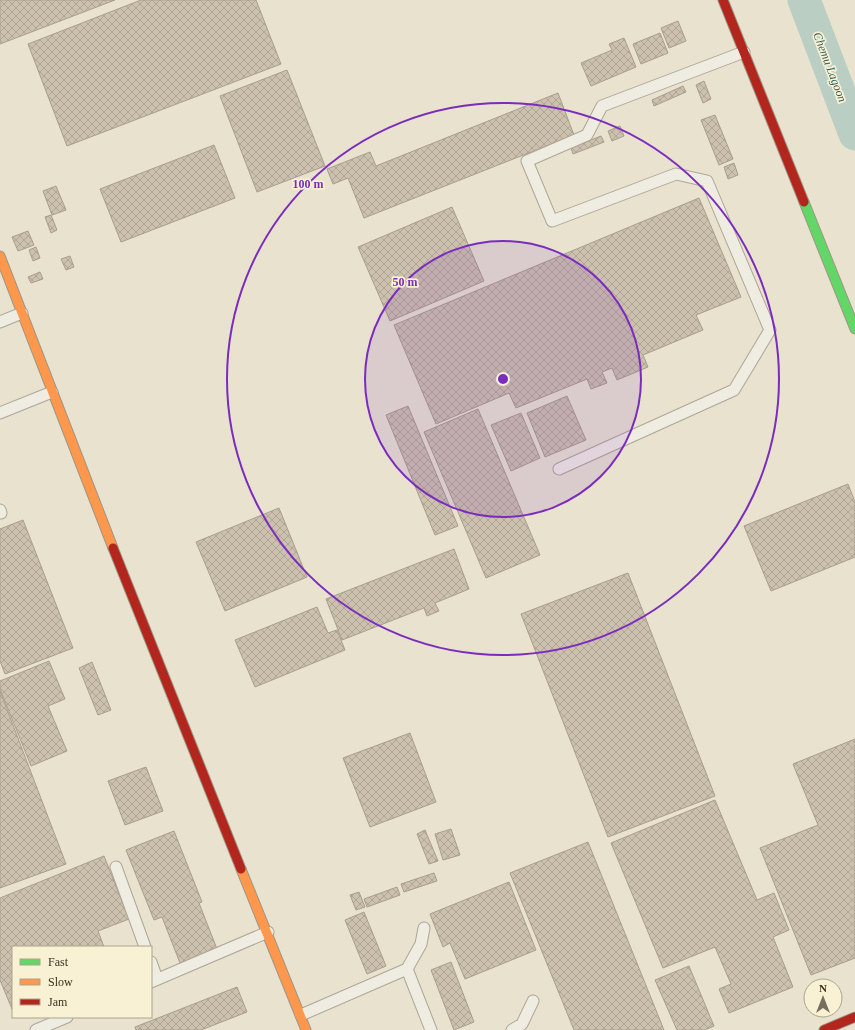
<svg xmlns="http://www.w3.org/2000/svg" width="855" height="1030" font-family="'Times New Roman',serif">
	<defs>
		<pattern id="building-cross-hatch" width="8" height="8" patternUnits="userSpaceOnUse"><rect width="8" height="8" fill="#ccc0ae"/><path d="M0 0l8 8M0 8l8-8" fill="none" stroke="#b0a595"/></pattern>
	</defs>
	<rect width="100%" height="100%" fill="#e8e2ce"/>
	<g fill="none" stroke-linecap="round" stroke-linejoin="round">
		<path stroke="#bacec3" stroke-width="33" d="M804 0 855 134"/>
	</g>
	<path fill="url(#building-cross-hatch)" stroke="#a99d8d" d="M0 0H115L0 44Z
		M141 0H256L281 64 67 146 28 44Z
		M678 21 686 41 669 48 661 28Z
		M660 33 668 53 641 64 633 44Z
		M624 38 636 67 591 86 581 63 612 50 609 44Z
		M287 70 325 166 257 192 220 96Z
		M704 81 711 99 703 103 696 85Z
		M683 86 686 92 654 106 652 100Z
		M558 93 574 135 364 218 348 178 333 184 327 169 370 152 376 166Z
		M715 115 733 159 719 165 701 120Z
		M620 126 624 136 612 141 608 131Z
		M601 136 604 142 573 154 571 148Z
		M214 145 235 198 121 242 100 189Z
		M734 163 738 175 728 179 724 167Z
		M56 186 66 210 52 215 43 191Z
		M699 198 741 297 696 315 703 330 643 355 648 367 617 380 612 368 602 372 607 383 591 389 587 379 516 408 509 393 436 424 394 325Z
		M452 207 484 281 390 321 358 247Z
		M51 215 57 230 51 233 45 217Z
		M28 231 34 245 18 251 12 237Z
		M36 247 40 258 33 261 29 250Z
		M70 256 74 267 66 270 61 259Z
		M40 272 43 279 31 283 28 277Z
		M567 396 586 440 545 457 527 413Z
		M408 406 458 526 435 535 386 415Z
		M478 409 540 555 486 578 424 432Z
		M521 413 540 458 511 471 491 425Z
		M848 484 855 502V557L771 591 744 526Z
		M279 508 307 577 225 611 196 542Z
		M23 520 73 648 5 674 0 661V529Z
		M454 549 469 589 435 603 439 611 427 616 424 608 342 640 326 599Z
		M628 573 715 796 608 837 521 614Z
		M317 607 328 633 337 630 345 650 255 687 235 640Z
		M49 661 65 699 48 706 67 751 31 766 0 689V681Z
		M92 662 111 710 98 715 79 668Z
		M0 691 66 864 0 888Z
		M410 733 436 802 370 827 343 758Z
		M855 739V958L811 975 760 848 818 825 793 764Z
		M146 767 163 811 125 825 108 781Z
		M715 800 757 900 774 893 789 930 773 937 793 987 729 1013 719 989 731 984 715 947 663 968 611 843Z
		M451 829 460 855 443 860 435 834Z
		M425 830 438 861 429 864 417 834Z
		M174 831 202 902 199 903 217 949 180 963 162 917 154 920 126 850Z
		M588 842 664 1030H574L510 873Z
		M104 856 129 919 98 931 104 947H13L12 1009 0 980V898Z
		M434 873 437 881 404 892 401 884Z
		M509 882 536 950 465 979 450 943 443 947 430 914Z
		M397 887 400 895 367 907 364 899Z
		M359 892 365 907 356 910 350 895Z
		M364 912 386 966 367 974 345 920Z
		M451 962 474 1022 454 1030 431 970Z
		M689 966 714 1026 705 1030H677L655 980Z
		M237 987 247 1012 201 1030H136L135 1027Z"/>
	<g fill="none" stroke-linecap="round" stroke-linejoin="round">
		<g stroke="#ada697" stroke-width="13">
			<path id="lane" d="M0 322 22 313
				M0 413 52 392
				M559 469 734 390 770 330 707 181 676 174 552 221 527 161 587 135 602 106 744 52
				M0 510 1 513
				M116 867 145 947
				M151 962 157 979
				M407 969 431 1030
				M151 982 268 932
				M301 1015 407 969 421 944 424 928
				M36 1030 67 1017
				M512 1030 522 1024 533 1001"/>
		</g>
		<g stroke="#9d9686" stroke-width="11">
			<path id="fast" d="M804 202 855 329"/>
		</g>
		<g stroke="#9d9686" stroke-width="11">
			<path id="slow" d="M0 256 113 548
				M241 869 306 1030"/>
		</g>
		<g stroke="#9d9686" stroke-width="11">
			<path id="jam" d="M723 0 804 202
				M113 548 241 869
				M824 1030 855 1017"/>
		</g>
		<use href="#lane" stroke="#efece1" stroke-width="11"/>
		<use href="#fast" stroke="#63d668" stroke-width="9"/>
		<use href="#slow" stroke="#ff974d" stroke-width="9"/>
		<use href="#jam" stroke="#b3261e" stroke-width="9"/>
	</g>
	<circle cx="503" cy="379" r="138" fill="#7b2cbf" fill-opacity=".12"/>
	<g fill="none" stroke="#7b2cbf" stroke-width="2">
		<circle cx="503" cy="379" r="138"/>
		<circle cx="503" cy="379" r="276"/>
	</g>
	<g text-anchor="middle" stroke-width="3.5" stroke-linejoin="round" paint-order="stroke">
		<g font-size="12" font-style="italic" fill="#2c5d5e" stroke="#f8f1d4">
			<text transform="translate(830 67) rotate(69)" y="4">Chemu Lagoon</text>
		</g>
	</g>
	<circle cx="503" cy="379" r="6" fill="#7b2cbf" stroke="#f8f1d4" stroke-width="2"/>
	<g font-size="12" text-anchor="middle" font-weight="bold" fill="#7b2cbf" stroke="#f8f1d4" stroke-width="3.5" stroke-linejoin="round" paint-order="stroke">
		<text x="308" y="188">100 m</text>
		<text x="405" y="286">50 m</text>
	</g>
	<rect x="12" y="946" width="140" height="72" fill="#f8f1d4" stroke="#ada38b"/>
	<rect x="20" y="959" width="20" height="6" fill="#63d668" stroke="#ada38b"/>
	<text x="48" y="966" font-size="12" fill="#3d2f1d">Fast</text>
	<rect x="20" y="979" width="20" height="6" fill="#ff974d" stroke="#ada38b"/>
	<text x="48" y="986" font-size="12" fill="#3d2f1d">Slow</text>
	<rect x="20" y="999" width="20" height="6" fill="#b3261e" stroke="#ada38b"/>
	<text x="48" y="1006" font-size="12" fill="#3d2f1d">Jam</text>
	<g transform="translate(823 998)"><circle r="19" fill="#f8f1d4" stroke="#ada38b"/>
	<path d="M0-3L7 15L0 10L-7 15Z" fill="#796e5b"/>
	<text y="-6" font-size="11" font-weight="bold" text-anchor="middle" fill="#3d2f1d">N</text>
	</g>
</svg>
